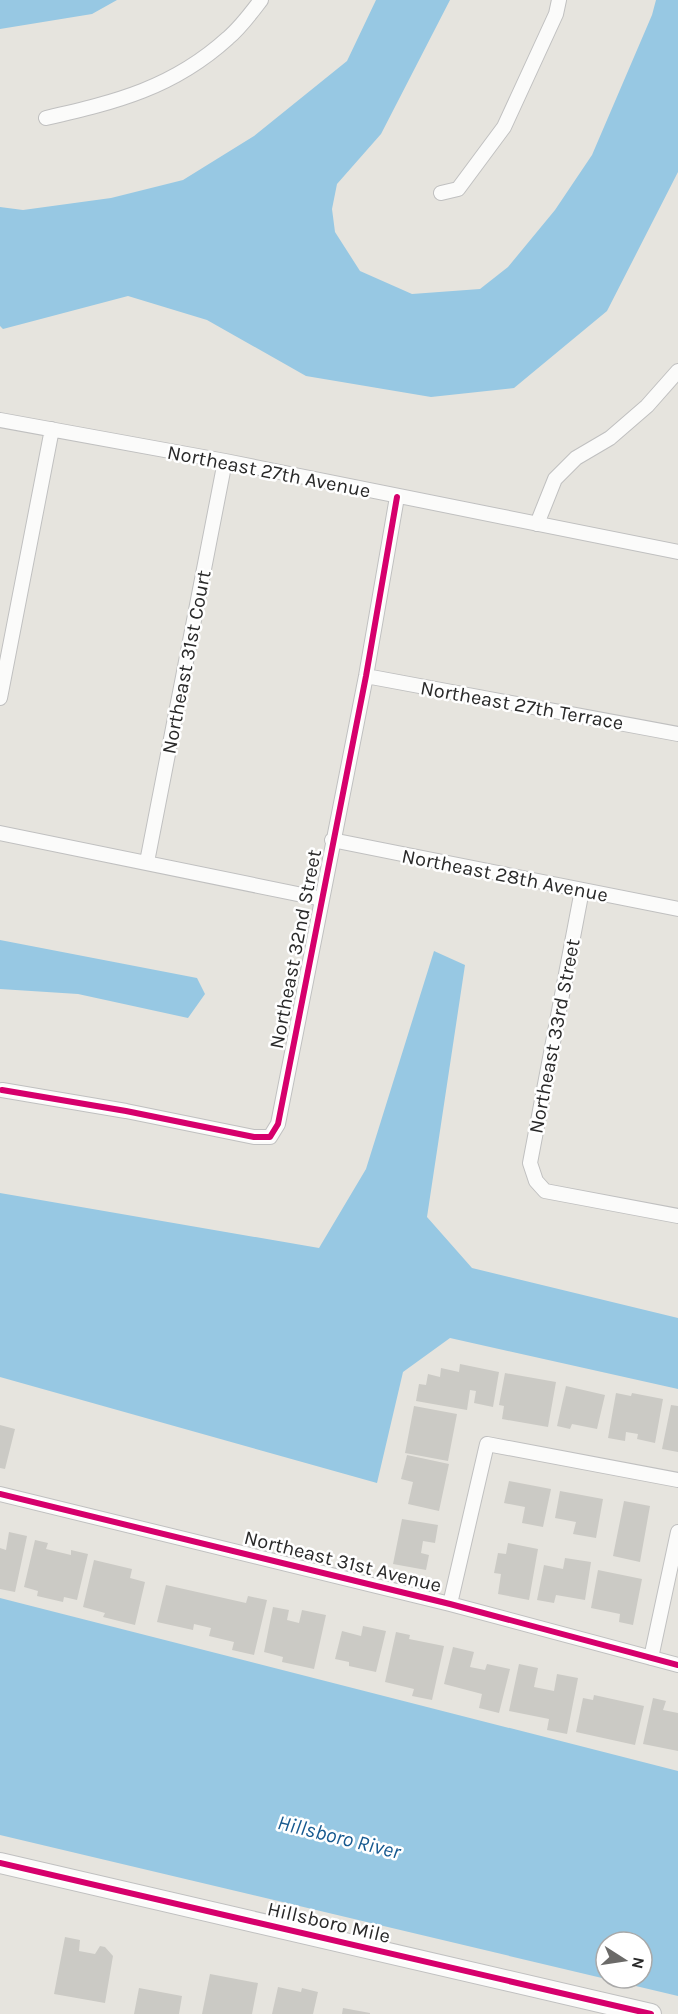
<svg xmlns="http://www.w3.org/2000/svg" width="678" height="2014" font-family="Karla,sans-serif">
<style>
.water{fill:#97c8e3;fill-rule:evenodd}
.building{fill:#cbcac5}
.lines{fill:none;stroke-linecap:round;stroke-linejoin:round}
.street-casing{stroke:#c0c0c0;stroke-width:16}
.secondary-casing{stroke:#c0c0c0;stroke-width:22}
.street{stroke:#fbfbfa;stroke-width:14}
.secondary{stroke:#fbfbfa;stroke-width:20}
.cycleway-casing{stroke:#fff;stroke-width:10}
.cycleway{stroke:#d6006c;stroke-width:6}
.labels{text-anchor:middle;stroke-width:5;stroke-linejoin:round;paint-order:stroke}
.street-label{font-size:20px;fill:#292929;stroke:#fff}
.water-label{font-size:21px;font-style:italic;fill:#16598f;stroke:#fff}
</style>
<rect width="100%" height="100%" fill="#e6e4de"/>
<path class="water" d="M0,0H117L92,14L0,29Z
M376,0H450L381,134L337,184L332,209L335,232L360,271L412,294L480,289L508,267L555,210L592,155L652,15L656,0H678V172L607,311L514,388L431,397L306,376L207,320L128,296L3,329L0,326V207L23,210L111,198L183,180L254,136L347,61Z
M0,940L197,978L205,994L188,1018L78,994L0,989Z
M434,951L465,965L427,1217L472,1268L678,1318V1389L450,1338L403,1372L377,1483L0,1377V1193L319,1248L366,1169Z
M0,1598L678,1771V1996L0,1835ZM606,1942H642V1978H606Z"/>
<path class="building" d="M460,1364L499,1372L493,1407L474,1403L476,1391L470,1390L467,1410L416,1401L419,1384L426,1385L428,1374L440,1377L441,1368L459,1372Z
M505,1373L556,1382L548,1427L502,1419L504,1406L499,1405Z
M566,1386L605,1395L597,1429L572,1424L570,1429L557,1426Z
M616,1393L631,1396L632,1393L663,1399L655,1443L637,1439L638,1434L626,1432L625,1441L608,1438Z
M671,1405L678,1406V1452L662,1449Z
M414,1406L457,1414L448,1461L405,1453Z
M0,1425L15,1429L5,1469L0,1468Z
M407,1455L449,1464L439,1511L408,1504L413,1482L401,1479Z
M509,1481L551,1489L543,1527L522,1523L525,1507L504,1503Z
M560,1491L603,1499L596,1538L573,1534L576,1522L555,1518Z
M624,1501L650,1506L640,1562L613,1556Z
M402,1519L438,1525L435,1543L423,1541L421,1553L429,1555L426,1570L393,1564Z
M9,1532L27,1536L15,1592L0,1589V1548L6,1550Z
M35,1540L48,1543L46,1549L71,1555V1550L88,1554L77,1600L64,1597L63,1602L37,1596L38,1591L24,1587Z
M508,1543L538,1549L529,1600L498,1594L501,1574L494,1573L498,1553L506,1554Z
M565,1558L591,1562L585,1600L556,1595L554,1603L537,1600L544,1565L563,1569Z
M94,1560L132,1569L130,1578L145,1582L135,1625L103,1617L105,1613L83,1607Z
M598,1570L642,1579L633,1625L619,1622L620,1614L591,1608Z
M166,1585L246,1603L248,1596L267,1600L254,1655L232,1650L234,1642L209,1636L211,1628L194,1624L193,1630L157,1622Z
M273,1607L289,1610L287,1620L299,1623L302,1610L326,1615L314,1669L282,1662L283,1657L264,1652Z
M363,1626L386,1631L376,1672L349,1666V1662L335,1659L342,1631L361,1636Z
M396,1632L410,1635L409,1639L444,1646L432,1700L412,1696L414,1689L385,1682Z
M453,1647L474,1652L470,1667L485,1670L487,1664L510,1669L499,1713L479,1708L482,1694L444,1684Z
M519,1664L538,1668L534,1687L554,1691L557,1674L578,1678L567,1734L547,1730L549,1719L509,1711Z
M594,1695L644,1706L635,1745L576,1732L583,1698L593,1700Z
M653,1698L666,1701L663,1710L678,1713V1751L643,1744Z
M65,1937L80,1940L79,1951L95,1954L100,1946L105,1947L113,1956L105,2003L54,1994Z
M210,1974L258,1983L252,2014H202Z
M278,1987L301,1992L302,1988L318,1992L313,2014H272Z
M139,1988L182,1996L179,2014H134Z
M343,2008L370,2013V2014H342Z"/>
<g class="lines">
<defs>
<path id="street" d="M46,118C116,102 173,88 228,38C241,27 251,13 261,0
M441,193L458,189L504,127L556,14L559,0
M0,420L225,461L678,552
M537,524L555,479L576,458L610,438L647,406L678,371
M366,676L678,734
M0,698L52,429
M0,833L322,899
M332,840L678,909
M147,862L225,461
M582,890L530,1163L536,1181L545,1191L678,1216
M2,1090L126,1111L254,1137H270L278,1124L366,676L397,497
M0,1494L450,1604L678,1665
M450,1604L487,1444L678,1480
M651,1658L678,1532"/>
<path id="secondary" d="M0,1863L651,2014"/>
</defs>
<use href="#street" class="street-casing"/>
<use href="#secondary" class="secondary-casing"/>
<use href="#street" class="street"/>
<use href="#secondary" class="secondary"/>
<defs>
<path id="cycleway" d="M2,1090L126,1111L254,1137H270L278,1124L366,676L397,497
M0,1494L450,1604L678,1665
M0,1863L651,2014"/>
</defs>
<use href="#cycleway" class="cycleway-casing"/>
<use href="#cycleway" class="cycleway"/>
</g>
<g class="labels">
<g class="street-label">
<text transform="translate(269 471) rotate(11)" y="7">Northeast 27th Avenue</text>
<text transform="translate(186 662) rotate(-79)" y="7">Northeast 31st Court</text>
<text transform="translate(522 705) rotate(10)" y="7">Northeast 27th Terrace</text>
<text transform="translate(505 875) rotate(11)" y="7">Northeast 28th Avenue</text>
<text transform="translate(295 949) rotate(-79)" y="7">Northeast 32nd Street</text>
<text transform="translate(554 1036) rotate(-79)" y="7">Northeast 33rd Street</text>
<text transform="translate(343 1561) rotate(14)" y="7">Northeast 31st Avenue</text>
<text transform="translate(329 1922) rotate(13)" y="7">Hillsboro Mile</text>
</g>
<g class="water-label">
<text transform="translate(339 1837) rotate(14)" y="7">Hillsboro River</text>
</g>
</g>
<g transform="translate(624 1960) rotate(102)"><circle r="28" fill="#ffffff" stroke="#a9a9a9" stroke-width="1.5"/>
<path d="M0-4.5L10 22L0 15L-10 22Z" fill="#6b6a68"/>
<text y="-9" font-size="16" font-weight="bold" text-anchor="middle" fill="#292929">N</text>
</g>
</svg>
